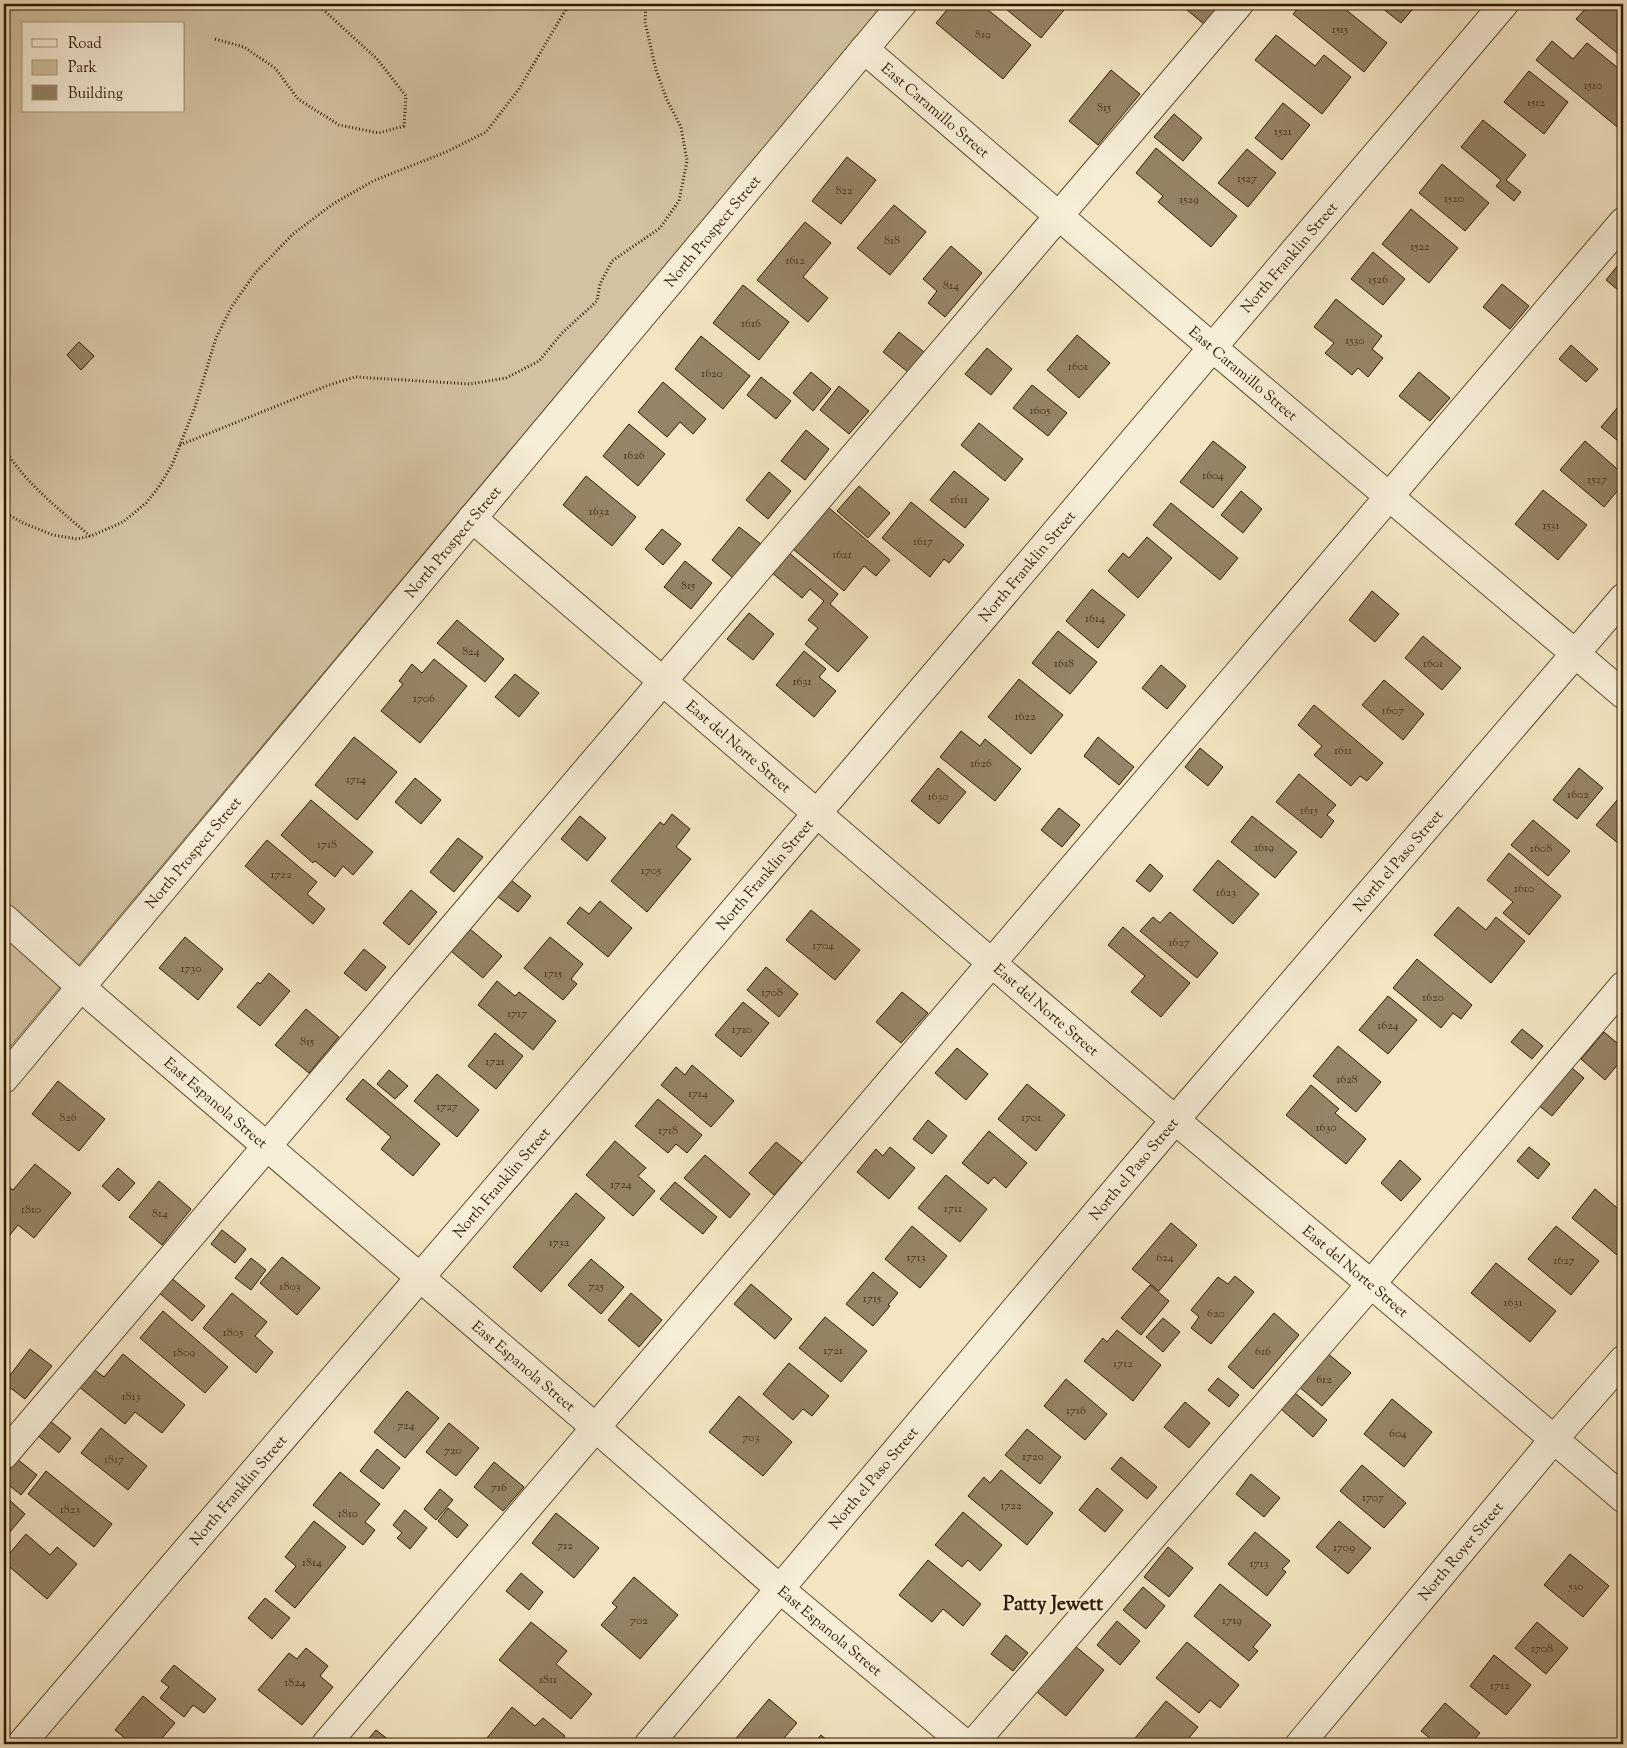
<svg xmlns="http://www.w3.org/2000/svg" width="1627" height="1748" font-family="'Sorts Mill Goudy',serif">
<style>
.green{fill:#d2c2a1;stroke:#806e50;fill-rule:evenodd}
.building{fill:#958465;stroke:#2f1a00}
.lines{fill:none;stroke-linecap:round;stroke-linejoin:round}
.minor-casing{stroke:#604d30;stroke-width:30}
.path{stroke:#2f1a00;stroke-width:3;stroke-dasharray:1 2.5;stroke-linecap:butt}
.minor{stroke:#f7eed7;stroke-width:28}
.labels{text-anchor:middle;stroke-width:4;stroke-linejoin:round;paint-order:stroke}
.number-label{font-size:12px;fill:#483419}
.street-label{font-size:15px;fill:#2f1a00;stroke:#f7eed7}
.district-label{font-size:20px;font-weight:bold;fill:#2f1a00;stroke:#f7eed7}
</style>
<rect width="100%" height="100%" fill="#f3e5c2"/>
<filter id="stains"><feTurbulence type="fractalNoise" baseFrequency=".004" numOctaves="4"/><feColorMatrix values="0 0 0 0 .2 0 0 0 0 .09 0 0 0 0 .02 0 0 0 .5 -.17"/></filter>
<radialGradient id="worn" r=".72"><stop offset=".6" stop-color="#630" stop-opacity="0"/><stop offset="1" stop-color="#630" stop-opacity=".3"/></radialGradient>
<path class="green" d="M4,4H884L4,1054ZM24,24H184V111H24Z"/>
<path class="building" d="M952,4H981L1031,45L1003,79L936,23Z
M1000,4H1057L1064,10L1041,38Z
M1180,4H1223L1205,25Z
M1302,4H1339L1387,43L1364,72L1293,14Z
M1377,4H1417L1401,23Z
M1590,4H1610L1623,15V58L1576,19Z
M1276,35L1315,66L1324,55L1351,77L1322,114L1255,60Z
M1552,41L1573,59L1587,43L1623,72L1617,82L1623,87L1622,131L1536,60Z
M1111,70L1140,94L1098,145L1069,121Z
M1529,71L1568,102L1544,134L1504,102Z
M1283,103L1310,125L1282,160L1255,138Z
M1174,114L1202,138L1183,161L1154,137Z
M1483,120L1526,155L1506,180L1521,192L1514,201L1496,186L1501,180L1461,147Z
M1156,148L1237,216L1211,247L1158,202L1163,196L1136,173Z
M1247,149L1276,173L1248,207L1218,183Z
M847,157L876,180L841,224L812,201Z
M1442,164L1489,203L1465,231L1419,193Z
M894,205L926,232L890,275L857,248Z
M1411,209L1458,248L1429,283L1382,244Z
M805,222L831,243L803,277L828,298L808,322L757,280Z
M951,246L982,273L945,317L928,303L937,291L923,279Z
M1373,252L1405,279L1383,305L1351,279Z
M1623,259V294L1606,280Z
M1502,284L1529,306L1510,329L1483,307Z
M743,285L789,322L759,360L713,323Z
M1336,299L1382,336L1372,349L1383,358L1368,377L1358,368L1352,375L1325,353L1334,343L1314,327Z
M899,332L924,352L908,372L883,352Z
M1077,335L1110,363L1079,398L1047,370Z
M701,336L750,376L723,409L675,369Z
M79,342L94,356L81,370L67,355Z
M1571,345L1598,369L1586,382L1559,359Z
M987,348L1012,369L991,395L965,374Z
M811,372L831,389L813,411L793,393Z
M1419,372L1450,398L1430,421L1399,396Z
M761,377L791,401L776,419L747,395Z
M663,382L706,419L693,434L680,422L667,437L638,412Z
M1032,385L1067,413L1048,436L1013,408Z
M839,386L869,411L849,434L820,410Z
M1623,401V445L1601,427Z
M979,423L1023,459L1005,481L961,445Z
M629,424L665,454L638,486L603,456Z
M806,430L829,449L805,480L781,461Z
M1213,441L1246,467L1213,508L1180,482Z
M1585,441L1623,474V484L1604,507L1560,470Z
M954,471L989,499L965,528L930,500Z
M769,472L791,491L768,519L746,500Z
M586,476L636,517L612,546L563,505Z
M859,486L890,513L868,538L837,511Z
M1543,490L1587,525L1558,560L1515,524Z
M1241,491L1262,509L1243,533L1221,515Z
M911,502L964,545L949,563L944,559L930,577L882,538Z
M1171,503L1238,558L1220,580L1153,525Z
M828,507L890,560L876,576L864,566L844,591L793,549Z
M739,527L761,544L733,578L712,560Z
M662,529L681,544L663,565L645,549Z
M1147,537L1172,558L1138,598L1108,571L1123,553L1129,558Z
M788,552L838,594L830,604L868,637L838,672L805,644L818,628L808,620L824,601L810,589L802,598L771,572Z
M685,561L712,583L691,609L664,587Z
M1092,589L1125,615L1098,648L1066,621Z
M1372,591L1399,614L1375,642L1349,620Z
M749,613L774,634L753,660L727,639Z
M457,620L504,659L485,682L437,643Z
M1058,631L1097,662L1070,694L1032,663Z
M1423,636L1461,668L1442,690L1405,658Z
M804,651L826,669L819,677L836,691L814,717L776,685Z
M434,659L467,686L420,743L381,711L403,684L399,681L412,664L422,673Z
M1161,665L1186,686L1167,709L1142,688Z
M515,674L539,693L519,717L495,697Z
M1019,679L1063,715L1031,754L988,717Z
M1384,680L1424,714L1403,740L1362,705Z
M1314,705L1383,763L1367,781L1360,776L1351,786L1314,755L1322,746L1298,725Z
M961,731L980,746L985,739L1021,769L995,801L940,757Z
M354,737L397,772L357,820L315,785Z
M1098,737L1134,767L1119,785L1084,756Z
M1200,748L1223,767L1208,786L1185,767Z
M938,768L966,792L939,824L911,801Z
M1579,768L1603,788L1577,819L1553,800Z
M1299,774L1336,805L1327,815L1334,821L1321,838L1276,802Z
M415,778L441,800L421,824L395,802Z
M1618,799L1623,803V839L1619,844L1596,825Z
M311,800L373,852L353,875L343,866L335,877L315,861L313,863L281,835Z
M1059,808L1080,825L1062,847L1041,830Z
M672,814L690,829L676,847L691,859L647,912L611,881L660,822L664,825Z
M580,816L606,838L587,861L561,839Z
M1252,816L1297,852L1275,878L1231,842Z
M1533,820L1570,851L1548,876L1511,845Z
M458,838L483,857L454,892L430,872Z
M267,840L317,882L307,894L325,909L313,924L245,866Z
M1509,853L1561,896L1529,935L1503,913L1513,902L1487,880Z
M1218,860L1259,894L1233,924L1193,890Z
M1150,864L1163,876L1150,892L1136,881Z
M511,880L531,896L518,912L498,897Z
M411,890L437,912L409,945L383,923Z
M600,901L632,928L608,957L567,923L580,907L589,914Z
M1458,907L1486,930L1496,917L1525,941L1491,983L1434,935Z
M811,910L860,950L835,980L786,940Z
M1170,912L1218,953L1197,978L1140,931L1153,917L1160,923Z
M1123,927L1190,983L1161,1017L1131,992L1145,976L1108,945Z
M470,929L502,956L483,978L451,951Z
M185,937L223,969L198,1000L159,968Z
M550,937L583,964L571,979L577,984L563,1000L524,968Z
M364,949L386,967L366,991L344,973Z
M1417,959L1472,1005L1461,1019L1453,1013L1441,1028L1393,988Z
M766,967L798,994L779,1017L747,990Z
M269,973L290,991L260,1026L237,1007L258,982L260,984Z
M497,981L515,996L519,992L556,1021L533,1050L478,1005Z
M902,992L928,1013L901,1043L876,1022Z
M1388,996L1417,1020L1388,1054L1359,1030Z
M743,1002L769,1023L741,1057L715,1035Z
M306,1009L339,1037L309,1073L275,1045Z
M1522,1029L1543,1046L1532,1059L1511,1042Z
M1604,1032L1623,1048V1058L1605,1080L1581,1059Z
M495,1033L523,1056L496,1089L468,1066Z
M1338,1046L1381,1082L1356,1112L1313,1076Z
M957,1048L988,1074L966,1100L935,1073Z
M1566,1063L1584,1078L1552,1116L1533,1101Z
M692,1065L734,1101L711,1127L661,1085L676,1067L685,1075Z
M389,1070L408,1086L395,1099L377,1084Z
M437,1074L479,1110L457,1137L414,1101Z
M363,1079L440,1144L413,1176L381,1149L391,1137L346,1099Z
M58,1081L105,1119L79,1151L32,1114Z
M1027,1084L1065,1115L1036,1151L998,1119Z
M1311,1085L1339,1109L1335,1113L1366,1139L1346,1164L1286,1115Z
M658,1099L702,1135L687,1153L676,1144L668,1153L635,1126Z
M928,1120L947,1136L932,1154L913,1139Z
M989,1131L1027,1163L1006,1188L994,1177L988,1184L962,1163Z
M615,1141L646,1168L638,1176L655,1191L633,1216L586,1175Z
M776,1142L802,1163L774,1195L749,1173Z
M890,1147L915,1168L889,1199L857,1172L876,1149L883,1156Z
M1529,1147L1550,1164L1538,1179L1517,1161Z
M705,1155L750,1194L730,1218L684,1178Z
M1400,1160L1421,1179L1401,1201L1381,1183Z
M35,1164L71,1193L34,1238L18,1225L5,1241L4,1240V1183L13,1190Z
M118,1168L135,1183L119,1201L102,1186Z
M946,1175L987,1209L960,1242L918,1208Z
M159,1181L191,1209L162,1245L129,1217Z
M675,1182L717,1217L703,1234L660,1199Z
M1595,1189L1623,1213V1248L1617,1255L1572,1218Z
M576,1193L605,1218L541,1292L513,1267Z
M1171,1223L1197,1245L1159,1291L1132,1269Z
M912,1226L947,1256L920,1288L885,1259Z
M1556,1226L1599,1261L1571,1295L1528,1259Z
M222,1230L246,1249L235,1263L211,1244Z
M282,1257L320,1288L297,1315L260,1283Z
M251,1258L266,1270L251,1290L235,1278Z
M591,1259L624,1287L601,1314L568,1285Z
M1496,1263L1556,1311L1530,1342L1471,1293Z
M873,1272L898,1293L888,1305L890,1306L873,1326L846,1304Z
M169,1276L205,1306L192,1321L157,1291Z
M1235,1276L1254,1292L1211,1344L1191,1328L1199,1317L1191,1310L1218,1277L1228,1284Z
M751,1284L792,1319L775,1339L734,1304Z
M1150,1285L1169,1301L1141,1335L1121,1318Z
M232,1293L267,1322L255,1336L273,1352L256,1373L203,1328Z
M631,1293L662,1320L639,1347L608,1320Z
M163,1311L228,1367L205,1393L140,1338Z
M1274,1313L1299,1335L1253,1389L1228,1367Z
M825,1317L867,1351L841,1382L799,1348Z
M1163,1318L1180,1332L1163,1352L1146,1337Z
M1117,1330L1161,1365L1133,1401L1084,1361L1103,1338L1107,1342Z
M30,1349L52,1366L25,1399L4,1383Z
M1326,1352L1351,1373L1322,1406L1298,1386Z
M123,1354L185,1405L162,1433L135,1412L125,1424L78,1386L92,1368L104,1377Z
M789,1363L829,1396L812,1416L803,1409L793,1420L763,1394Z
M1218,1378L1239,1395L1229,1407L1208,1390Z
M1066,1379L1107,1414L1085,1440L1044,1406Z
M407,1391L439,1418L405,1458L374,1432Z
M1295,1393L1327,1420L1313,1437L1281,1409Z
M739,1396L792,1442L763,1476L709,1432Z
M1392,1399L1432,1432L1404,1467L1364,1434Z
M1185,1402L1210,1423L1189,1448L1164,1427Z
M49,1420L71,1438L59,1453L37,1435Z
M449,1423L479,1448L456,1476L426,1452Z
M101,1428L147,1466L128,1490L81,1453Z
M1027,1429L1061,1457L1040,1484L1005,1455Z
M377,1449L400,1468L383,1489L360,1471Z
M1121,1457L1157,1487L1147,1499L1111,1469Z
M17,1459L37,1475L21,1495L4,1481V1475Z
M494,1462L524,1487L503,1511L474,1487Z
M1362,1465L1406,1503L1384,1528L1340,1491Z
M1001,1470L1053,1513L1027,1545L968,1496L984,1477L990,1483Z
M46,1471L112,1524L94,1547L28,1494Z
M340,1472L380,1504L365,1522L375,1530L363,1545L313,1505Z
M1251,1474L1280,1498L1264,1517L1236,1494Z
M1097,1488L1123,1510L1105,1532L1079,1510Z
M440,1489L453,1500L436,1520L424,1509Z
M6,1497L25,1514L9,1533L4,1529V1499Z
M448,1508L468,1525L457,1538L438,1521Z
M405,1510L427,1528L410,1549L397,1538L402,1533L393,1525Z
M963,1512L1002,1545L980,1571L968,1560L962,1567L935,1545Z
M556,1513L599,1548L574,1578L532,1543Z
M314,1521L346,1547L295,1608L275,1591L296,1566L285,1557Z
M1339,1521L1371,1548L1348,1574L1316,1547Z
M1255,1532L1290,1561L1282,1569L1286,1572L1267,1596L1228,1564Z
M26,1534L50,1555L57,1547L77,1564L47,1599L4,1562V1560Z
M1168,1547L1193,1568L1169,1597L1144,1577Z
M1570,1554L1609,1586L1583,1617L1544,1585Z
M928,1560L981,1604L963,1626L943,1609L932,1622L899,1595Z
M521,1573L543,1592L529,1610L506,1591Z
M634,1577L678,1615L640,1659L601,1625L617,1607L612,1603Z
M1220,1584L1271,1625L1253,1647L1258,1651L1249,1661L1194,1616Z
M1143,1587L1165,1606L1146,1629L1123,1610Z
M265,1598L290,1618L272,1639L248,1618Z
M1117,1621L1140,1641L1120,1665L1097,1645Z
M531,1622L567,1651L556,1664L592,1694L571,1719L499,1660Z
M1537,1622L1568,1648L1546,1674L1515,1648Z
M1006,1635L1028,1653L1013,1671L991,1654Z
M1187,1642L1239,1685L1220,1708L1210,1700L1199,1713L1156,1678Z
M1075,1646L1104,1670L1066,1716L1037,1692Z
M306,1648L328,1666L320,1676L333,1687L302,1725L258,1690L289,1653L297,1659Z
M1494,1655L1531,1685L1506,1715L1470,1686Z
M174,1665L216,1699L204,1713L193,1705L184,1717L160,1698L169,1687L161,1681Z
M143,1696L175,1723L157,1744H132L115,1730Z
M769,1699L797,1723L779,1744H733L732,1743Z
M1166,1701L1198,1727L1184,1744H1130Z
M1445,1703L1480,1733L1470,1744H1437L1421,1731Z
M512,1707L535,1726L543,1718L565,1736L559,1744H494L487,1738Z
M376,1730L394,1744H364Z
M821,1735L831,1744H813Z"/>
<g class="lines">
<defs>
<g id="minor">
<path id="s1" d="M864,49L1213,348L1623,694"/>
<path id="s2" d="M472,518L1175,1120L1371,1284L1623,1498"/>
<path id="s3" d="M4,918L98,1002L596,1428L780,1589L965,1744"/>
<path id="s4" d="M4,1079L902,4"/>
<path d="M4,1455C417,973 826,487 1239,4"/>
<path id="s5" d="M21,1744L854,770L1504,4"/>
<path d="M326,1744L1623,222"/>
<path id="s6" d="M649,1744L1175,1120L1623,598"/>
<path d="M973,1744L1371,1284L1623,986"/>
<path id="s7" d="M1300,1744L1554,1439L1623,1360"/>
</g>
</defs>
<use href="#minor" class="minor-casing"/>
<path class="path" d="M215,39L244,47L275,68L298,99L339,125L379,133L404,126L406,96L377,59L317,4
M180,445L329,385L355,377L470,384L506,378L539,361L562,333L597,301L600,284L612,261L660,228L679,201L687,161L681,127L667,100L656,70L645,22L646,4
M4,448C25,483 59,509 90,536
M4,512L23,523L53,535L77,539L91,536L123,522L146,503L158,488L172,465L195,407L216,338L232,306L256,272L293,234L333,204L373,181L446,152L486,132L519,89L569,4"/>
<use href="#minor" class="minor"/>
</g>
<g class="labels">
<g class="number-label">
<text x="1340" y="33">1515</text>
<text x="983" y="38">819</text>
<text x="1593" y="89">1510</text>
<text x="1536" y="106">1512</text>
<text x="1104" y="111">815</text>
<text x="1283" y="135">1521</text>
<text x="1247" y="182">1527</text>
<text x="844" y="194">822</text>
<text x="1454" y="202">1520</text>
<text x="1189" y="203">1529</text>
<text x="892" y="244">818</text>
<text x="1420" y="250">1522</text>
<text x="795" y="264">1612</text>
<text x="1378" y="283">1526</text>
<text x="951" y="289">814</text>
<text x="751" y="327">1616</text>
<text x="1355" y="344">1530</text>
<text x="1078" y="370">1601</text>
<text x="712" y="377">1620</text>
<text x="1040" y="414">1605</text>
<text x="634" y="459">1626</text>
<text x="1213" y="479">1604</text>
<text x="1597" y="483">1527</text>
<text x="959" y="503">1611</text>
<text x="599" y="515">1632</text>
<text x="1551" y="529">1531</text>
<text x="923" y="545">1617</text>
<text x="842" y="558">1621</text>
<text x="688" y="589">815</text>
<text x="1095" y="622">1614</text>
<text x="471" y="655">824</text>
<text x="1064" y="667">1618</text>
<text x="1433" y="667">1601</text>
<text x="802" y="685">1631</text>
<text x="424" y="702">1706</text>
<text x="1393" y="714">1607</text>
<text x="1025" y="720">1622</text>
<text x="1343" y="754">1611</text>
<text x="981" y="767">1626</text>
<text x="356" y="783">1714</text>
<text x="1578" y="798">1602</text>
<text x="938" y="800">1630</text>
<text x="1309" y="814">1615</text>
<text x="327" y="848">1718</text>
<text x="1264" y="851">1619</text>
<text x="1541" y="852">1608</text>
<text x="651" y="874">1705</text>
<text x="281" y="878">1722</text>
<text x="1524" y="892">1610</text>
<text x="1226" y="896">1623</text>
<text x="1179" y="946">1627</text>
<text x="823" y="949">1704</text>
<text x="191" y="972">1730</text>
<text x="553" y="977">1715</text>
<text x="772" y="996">1708</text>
<text x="1433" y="1001">1620</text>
<text x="517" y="1017">1717</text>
<text x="1388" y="1029">1624</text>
<text x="742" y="1033">1710</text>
<text x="307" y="1045">815</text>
<text x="495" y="1065">1721</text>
<text x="1347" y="1083">1628</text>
<text x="698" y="1097">1714</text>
<text x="447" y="1110">1727</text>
<text x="68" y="1121">826</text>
<text x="1031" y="1121">1701</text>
<text x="1326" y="1131">1630</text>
<text x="668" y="1134">1718</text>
<text x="621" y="1188">1724</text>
<text x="953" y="1212">1711</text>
<text x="31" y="1213">1810</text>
<text x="160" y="1217">814</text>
<text x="559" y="1246">1732</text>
<text x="916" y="1261">1713</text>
<text x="1165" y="1261">624</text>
<text x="1564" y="1264">1627</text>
<text x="290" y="1290">1803</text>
<text x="596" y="1290">725</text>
<text x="872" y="1302">1715</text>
<text x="1513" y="1306">1631</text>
<text x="1216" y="1317">620</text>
<text x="233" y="1336">1805</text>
<text x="833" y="1354">1721</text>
<text x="1263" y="1355">616</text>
<text x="184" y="1356">1809</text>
<text x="1123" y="1367">1712</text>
<text x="1324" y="1383">612</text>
<text x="131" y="1400">1813</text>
<text x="1076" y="1414">1716</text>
<text x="406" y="1429">724</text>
<text x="1398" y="1437">604</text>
<text x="751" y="1441">703</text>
<text x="453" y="1454">720</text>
<text x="1033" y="1460">1720</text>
<text x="114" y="1463">1817</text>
<text x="499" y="1491">716</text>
<text x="1373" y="1501">1707</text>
<text x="1011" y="1509">1722</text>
<text x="70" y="1513">1823</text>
<text x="348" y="1517">1810</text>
<text x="565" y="1549">712</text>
<text x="1344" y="1551">1709</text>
<text x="312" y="1566">1814</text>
<text x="1259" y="1567">1713</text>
<text x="1576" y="1590">530</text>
<text x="639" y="1624">702</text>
<text x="1232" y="1624">1719</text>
<text x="1542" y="1652">1708</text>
<text x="548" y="1683">1811</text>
<text x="295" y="1686">1824</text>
<text x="1500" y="1689">1712</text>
</g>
<g class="street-label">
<text dy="5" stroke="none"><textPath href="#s1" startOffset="94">East Caramillo Street</textPath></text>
<text dy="5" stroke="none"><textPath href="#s4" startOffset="1105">North Prospect Street</textPath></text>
<text dy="5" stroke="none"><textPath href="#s5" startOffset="1954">North Franklin Street</textPath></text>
<text dy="5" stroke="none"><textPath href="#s1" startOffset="499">East Caramillo Street</textPath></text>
<text dy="5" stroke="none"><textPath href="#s4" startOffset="700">North Prospect Street</textPath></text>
<text dy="5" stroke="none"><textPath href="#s5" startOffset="1549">North Franklin Street</textPath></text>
<text dy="5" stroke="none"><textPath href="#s2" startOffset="351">East del Norte Street</textPath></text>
<text dy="5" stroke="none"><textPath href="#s4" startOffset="295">North Prospect Street</textPath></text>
<text dy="5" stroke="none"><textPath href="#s6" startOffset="1158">North el Paso Street</textPath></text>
<text dy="5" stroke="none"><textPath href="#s5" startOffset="1144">North Franklin Street</textPath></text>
<text dy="5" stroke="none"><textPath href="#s2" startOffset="756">East del Norte Street</textPath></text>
<text dy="5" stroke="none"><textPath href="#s3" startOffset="281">East Espanola Street</textPath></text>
<text dy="5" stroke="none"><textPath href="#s6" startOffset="752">North el Paso Street</textPath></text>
<text dy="5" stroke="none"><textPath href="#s5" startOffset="739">North Franklin Street</textPath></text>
<text dy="5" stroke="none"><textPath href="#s2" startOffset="1161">East del Norte Street</textPath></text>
<text dy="5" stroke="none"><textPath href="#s3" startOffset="686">East Espanola Street</textPath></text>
<text dy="5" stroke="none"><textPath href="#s6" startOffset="348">North el Paso Street</textPath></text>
<text dy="5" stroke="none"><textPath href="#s5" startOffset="334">North Franklin Street</textPath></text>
<text dy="5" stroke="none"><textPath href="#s7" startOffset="251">North Royer Street</textPath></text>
<text dy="5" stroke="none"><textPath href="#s3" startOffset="1091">East Espanola Street</textPath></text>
</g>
<g class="district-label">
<text x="1053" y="1610">Patty Jewett</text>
</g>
</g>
<rect width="1627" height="1748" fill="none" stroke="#f3e5c2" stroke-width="20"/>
<rect x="5" y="5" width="1617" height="1738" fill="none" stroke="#2f1a00" stroke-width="2.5"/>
<rect x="10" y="10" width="1607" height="1728" fill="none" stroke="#2f1a00"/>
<rect x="22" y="22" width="162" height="90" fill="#f7eed7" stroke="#a79981"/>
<rect x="32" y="39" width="25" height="8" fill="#f7eed7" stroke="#a79981"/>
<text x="68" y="48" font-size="15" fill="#2f1a00">Road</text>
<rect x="32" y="60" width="25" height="15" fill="#d2c2a1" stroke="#a79981"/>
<text x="68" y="72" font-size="15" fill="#2f1a00">Park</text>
<rect x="32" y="85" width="25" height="15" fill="#958465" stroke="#a79981"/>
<text x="68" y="98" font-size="15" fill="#2f1a00">Building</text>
<rect width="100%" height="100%" filter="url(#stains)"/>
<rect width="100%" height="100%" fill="url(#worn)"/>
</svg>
